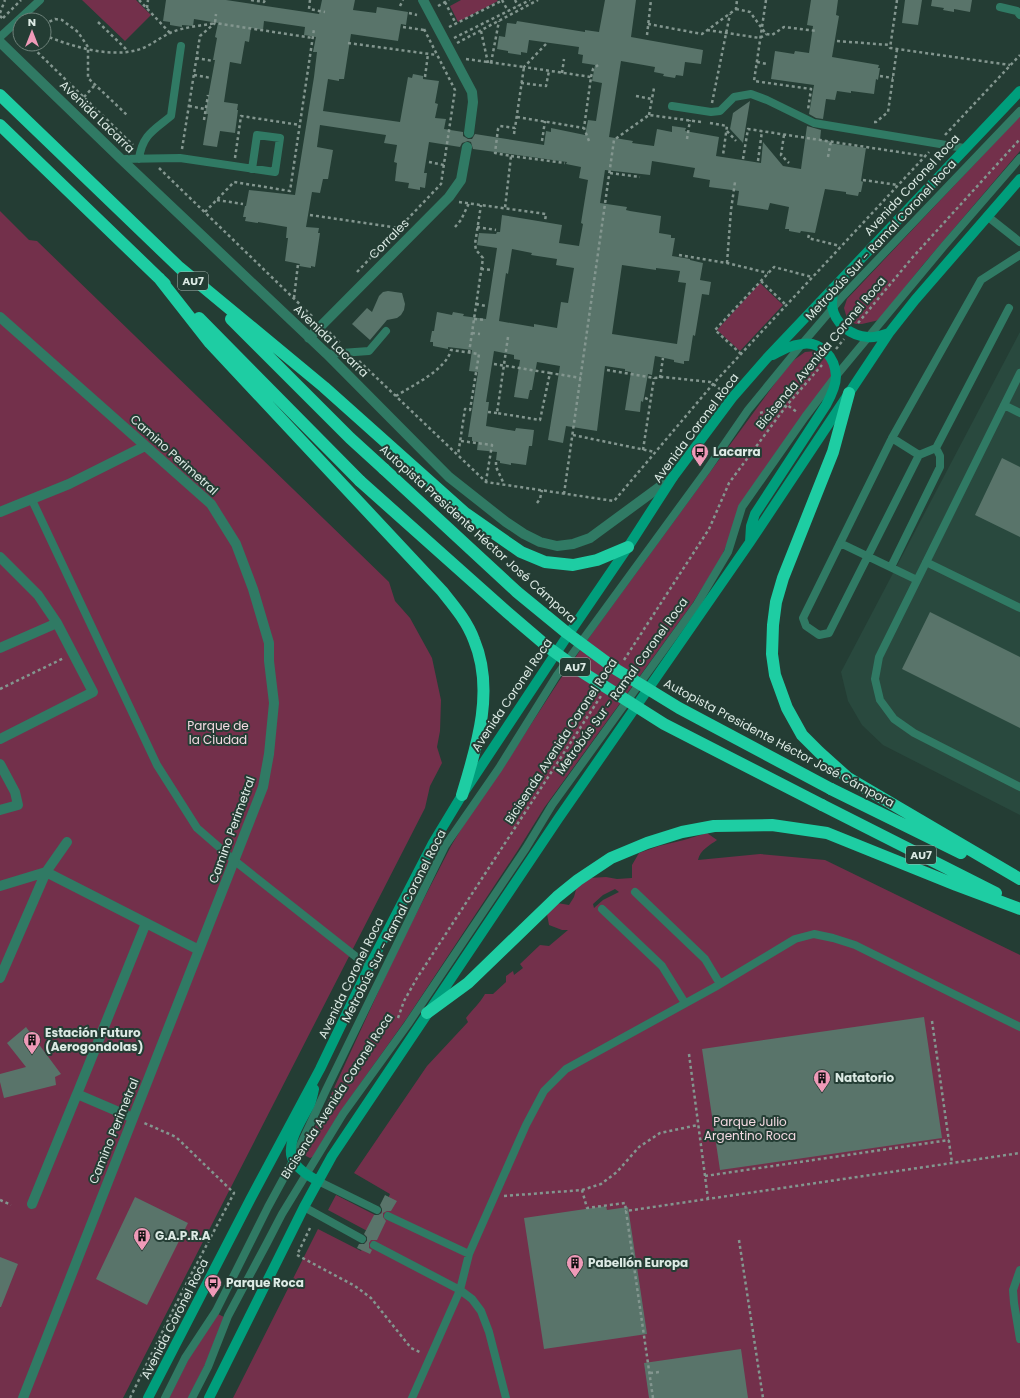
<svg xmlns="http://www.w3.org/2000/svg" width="1020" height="1398" font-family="Poppins,sans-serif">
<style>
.built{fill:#29493e}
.green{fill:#73304b;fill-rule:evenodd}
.building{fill:#59746a;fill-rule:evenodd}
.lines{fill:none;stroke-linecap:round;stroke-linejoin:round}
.path{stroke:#83968f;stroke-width:2.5;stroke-dasharray:3 3;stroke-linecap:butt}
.service{stroke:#307a64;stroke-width:8}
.pedestrian{stroke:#307a64;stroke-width:10}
.minor{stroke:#307a64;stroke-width:10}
.secondary{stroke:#009e7c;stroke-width:10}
.motorway{stroke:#1ecda3;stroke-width:12}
.motorway-bridge{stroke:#1ecda3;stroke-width:12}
.labels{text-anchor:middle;stroke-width:4;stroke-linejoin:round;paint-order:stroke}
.shield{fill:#243d34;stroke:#a5b6af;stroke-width:1}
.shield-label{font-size:11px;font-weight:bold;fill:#dceae4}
.street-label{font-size:12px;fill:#dceae4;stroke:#243d34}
.poi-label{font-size:12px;font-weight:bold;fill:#dceae4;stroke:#243d34;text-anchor:start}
.park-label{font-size:12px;fill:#f4dae2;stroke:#243d34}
</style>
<rect width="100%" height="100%" fill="#243d34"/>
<path class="built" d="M1020,332V815L883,745L862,725L848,701L841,672Z"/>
<path class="green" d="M82,0H136L151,15L125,41Z
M461,0H497L498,1L458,22L450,6Z
M1020,116V151L922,266L879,320L862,324H856L849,321L846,315L844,308L847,299Z
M0,211L29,240L37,241L389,582L395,601L410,618L432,658L441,700L440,731L437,747L442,763L430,786L425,808L123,1398H0Z
M760,283L783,305L740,351L717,330Z
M816,351L826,355L835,373L738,518L720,560L692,604L544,808L518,850L407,1018L338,1115L315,1156L310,1158L304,1155L303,1151L329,1099L397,951L451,846L466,821L500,772L559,681L593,632L781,375L794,360L805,352Z
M707,833L717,840C710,845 700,850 698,860L760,854L825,860L1020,955V1398H233L318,1229L361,1251L371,1233L328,1210L336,1195L379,1217L390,1194L354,1173L427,1066L468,1022L466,1018C472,1010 480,1003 485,994H493L506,982V976L513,971L514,975L523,968L520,964L540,945L549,946L568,930H562L549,925L547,914L557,903L569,905L574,897L577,886L589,878L606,877L617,879L632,878V865L639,853L659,846L684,840ZM615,889L619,892L603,900L594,908L593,904L603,895Z
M218,1314L224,1317L205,1365L188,1398H169L189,1358Z"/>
<path class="building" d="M166,0H226L319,14L322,0H355L353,10L376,13L377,7L408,12L406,25L401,24L398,41L351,34L344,79H339V81L328,79L323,111L400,122L408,77L412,78L413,74L423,76V79L439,81L435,103L438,104L435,118L446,119L444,129L463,132V136L468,139H472L475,134L544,145L546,131L551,132V128L585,135L588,120L596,121L602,83L592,81L595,65L582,63L583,55L578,54L579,47L529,40L527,53L521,52V55L508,53V51L497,49L499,36L505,37L507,23L516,24L517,21L585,32V30L599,32L605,0H636L631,37L703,50L701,64L685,62L683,76L676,75L675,78L663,76L664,74L654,72L655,67L621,61L609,137L633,141L632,143L654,146L657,129L672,132V126L686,128L685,131L719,137L716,156L761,163L763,142L783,166L801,169L807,126L821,130L820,140L830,141L829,143L866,148L861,181L863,182L861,192H859L858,196L846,194V192L825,189L815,233L801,231L800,233L789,231V229H785L789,207L770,203L768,210L737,205L739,191L709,187L710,180L693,177L695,168L652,161L650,175L605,170L600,203L627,207L626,210L630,211L661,216L659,233L671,235V238H675L672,256L690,259V260L703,263L700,280L711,282L709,295L702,294L695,336L693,335L689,361H684V364L674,362V360L655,356L652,375L648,374L643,402L641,401L640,412L625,410L631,372L625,371V369L605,366L597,431L566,426L563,443L548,440L560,366L537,362L532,390H530L528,399L514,397L520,360L514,359V355L494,351L486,402H489L486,426L515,431L516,428L534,430L532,446H529L526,465L511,463V465L500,463V461L496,460L497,452L477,450L478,442L472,441V437H468L478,372L469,371L472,350L448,347V349L433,346V342H430L432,331H434L437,312L452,315L453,312L464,314L463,316L486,319L497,248L477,245L479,233L496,234L497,232H500L502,215L562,225L559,243L579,246L583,224L581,223L588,180L579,178L581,167L566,164L567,162L473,149L471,142L468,141L462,143L460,147L429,142L424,173H427L425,188L420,187V190L408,188L409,183L395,181L397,163L394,162L397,145L384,143L386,135L320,125L317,147L333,150L328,179H323L320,193L312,192L306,227L319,228L318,233H320L315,267L311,266V268L299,266L300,264L285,261L288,238H286L287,227L258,222V223L245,221L246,217H243L245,206H246L249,190L295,195L314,77L317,52H313L316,37L304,35L305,27L264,21L263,30L251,28L249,42L245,41L241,64L230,62L224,102L238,104L237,110H238L235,133L220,131L217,147L203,145L208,114H205L215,60H213L217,38L215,37L218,23L194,19L193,26L182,25V27L170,25V22L163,21ZM512,249L532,253L531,255L557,259L556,265L574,268L568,303L561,302L557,328L534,324V327L499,321L506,273L508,274ZM622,265L656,270V268L680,271L678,282L686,283L677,344L612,334Z
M811,0H838L836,15L839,16L832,57L879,65L878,68H880L878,80L876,79L874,94L851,91V93L837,91L835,100L826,99L823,119L816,118L809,114L814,85L771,79L775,51L794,54L795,51L809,53L813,26L807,25Z
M905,0H922L918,25L902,23Z
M932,0H972L970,12L954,9V12L943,10L944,8L931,6Z
M750,101L743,143L730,129L733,113Z
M388,291L402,293L405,304L404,310L401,315L397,318L387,320L370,340L352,324L367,308L372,312L379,296L383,292Z
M1002,458L1020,467V537L975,515Z
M930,612L1020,657V728L902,669Z
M924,1017L942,1138L720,1170L702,1049Z
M26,1027L61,1074L55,1077L56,1085L4,1098L0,1082V1074L26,1067L7,1043Z
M385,1195L397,1201L391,1211H387L383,1213V1217L386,1221L377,1240H371L369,1243V1248L372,1250L370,1254L357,1248L359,1244H364L367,1241V1237L364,1234L374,1215H378L382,1213V1209L380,1205Z
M135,1197L188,1223L147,1305L96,1279Z
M606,1206L607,1210L628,1207L647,1334L544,1349L524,1218Z
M0,1257L18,1264L1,1307H0Z
M741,1349L748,1398H649L644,1363Z"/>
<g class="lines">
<path class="path" d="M139,0L170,33
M251,0L264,2L265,0
M310,0L309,9L325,12
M502,0L508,11
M515,0L518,6
M766,0L754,81L811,89L808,110
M897,0L890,48L1010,65
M445,2L456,24
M400,6L403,0
M438,6L449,0
M147,8L148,0
M736,9L750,12L766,34L772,35L784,27L817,31
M0,13L5,0
M409,13L417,15
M0,16L4,20
M3,18L21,0
M98,22L128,51
M44,24L55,19L62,20L78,32L88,47V78L127,115
M648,24L702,34L736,9L737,0
M403,27L424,30
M449,27L503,0
M707,30L760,38L766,34
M481,31L488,63
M44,35C70,46 109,58 137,50C149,47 159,38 170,33C183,27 200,26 215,23L216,14
M647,35L651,0
M454,38L530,0
M837,41L890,45
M348,43L437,55
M457,43L538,0
M29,44L133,145
M546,44L524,67L591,77L584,128L589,141
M196,58L213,61
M466,59L524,67L515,128L500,126L498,129L495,153L511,156L505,208
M757,62L767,64
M491,63L499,21
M562,73L564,59
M194,75L211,78
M880,76L893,78
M425,77L428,54
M591,77L593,69L598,65
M521,83L546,86L549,71
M636,96L652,99
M84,97L95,85
M712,103L730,14
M189,106L205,109
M649,115L654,88
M517,117L584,128
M204,120L208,95
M874,122H876L888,112L897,49
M710,123L727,126L723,155
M727,131L736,141
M514,134L515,128
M784,135L781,155L789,163
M945,135L1020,55
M687,139L690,120
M542,141L545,121
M182,149L200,36L215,23L313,38
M511,156L565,163
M828,157L831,141
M235,158L241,116L300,125
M743,159L748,129L925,156
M758,161L762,131
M429,162L444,165
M159,168L314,318
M610,173L640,177
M863,180L898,185
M217,200L243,204
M459,202L546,214L545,221
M205,212L234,182L290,191L314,29
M310,215L399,228
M455,227L461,220L469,203
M477,227L496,230
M809,235L808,238L840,246
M679,255L727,263L768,273
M727,263L731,210L735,182
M481,269L492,270
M357,272L441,184L455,90L424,29
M761,281L786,305
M294,298L298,264
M476,304L486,306
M474,319L485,320
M858,323L912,258L1020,139
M329,332L340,343
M472,333L480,334
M508,337L497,413L540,420L550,373L581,378
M836,349L844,339
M469,353L483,258L476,250L475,244L481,205
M741,354L715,330L774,267L812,277
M359,361L486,482L614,501L713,384L929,152
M494,364L550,373
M607,370L654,378L663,377L710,382L724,392
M660,378L663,358
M396,396C413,385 446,370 451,350L479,354L470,410L465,409L458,455
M645,398L650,400
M488,412L497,413
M760,413L787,405L797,412
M573,435L655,452
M461,441L492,445L486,481
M643,450L654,378
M496,462V467L504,484
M564,494L614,140L649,115L701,122
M537,503L540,499L542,490
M624,660L709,529L729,483L787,405L822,365
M0,689L64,658
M398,1018L404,1001L417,978L601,696
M932,1021L952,1163
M689,1054L708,1199
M705,1176L949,1140
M582,1190L601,1184L617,1172L639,1147L660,1133L698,1125
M504,1196L582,1190L587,1208L625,1203L626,1211
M0,1200L11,1205
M310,1228L297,1255L355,1286L371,1298L411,1348L422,1353
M739,1240L763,1398
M650,1373L660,1372
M130,1398L183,1290L234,1193L176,1137L142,1122
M653,1398L626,1211L1020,1153"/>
<path class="service" d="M1000,7L1017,11L1020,15
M0,37L40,0
M672,106L711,112L720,111L734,97L751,94L767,100L814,123L964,148
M121,159L180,158L275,172L280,138L257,135L252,169
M139,159C142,135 154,130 171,116L181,46
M987,216L1020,242
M1009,308L936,448L919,455L829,633L819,635L806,626L803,618L892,438L981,280L1020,255
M327,354L369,351L386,331
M1020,373L879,657L875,679L880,700L894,719L914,733L1020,787
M1004,405L1020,413
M892,438L919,455
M32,500L157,765L197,828L235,861L369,967
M840,543L917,580
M926,562L1020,608
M891,567L940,467V456L936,448
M635,892L705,959L720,984
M602,909L662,966L685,1003
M318,1181L377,1210
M304,1207L362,1239
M388,1216L469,1254
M374,1245L460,1290L472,1299L481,1311L489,1332L506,1398
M1020,1270L1013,1290L1014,1303L1020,1339
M165,1398L185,1358L216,1311L268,1207L293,1161L326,1090L445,846L499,768L557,675L706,471L748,410L802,344L843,296L1020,111
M192,1398L208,1367L228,1316L267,1243L282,1214L343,1114L408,1024L526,848L552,805L697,604L728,552L742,507L805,417L836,376L944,246L1020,158
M412,1398L460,1290L469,1254L526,1125L544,1091L566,1069L715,987L795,939L814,934L833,938L855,945L1020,1027"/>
<path class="pedestrian" d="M0,317L211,504L236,544L253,589L269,643V661L274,703L269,754L263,787L23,1398
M0,512L69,484L145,446
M0,557L38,595L57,623L93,692L0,739
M0,648L57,623
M0,764L15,792L18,805L0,810
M0,886L46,872L199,950
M0,978L46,872L67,842
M77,1094L146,923
M32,1204L77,1094L133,1118"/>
<path class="minor" d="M423,0L472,92L473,102L469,133
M0,42L121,159L327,354L449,477L506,522L524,534L540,542L557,546L573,544L590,538L673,477
M309,338L449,197L461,180L467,147"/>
<path class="secondary" d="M833,288C833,294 832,300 832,306C835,324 851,336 868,337C875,338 883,335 889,333
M750,542L751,526L755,514L826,405C831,396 836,386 836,376C835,357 821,341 802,344C791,345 782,350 773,355
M314,1089C313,1094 312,1099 310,1104C303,1119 283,1146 294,1162C300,1171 309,1176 318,1181
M148,1398L251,1198L320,1069L369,967L433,843L462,795L564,641L628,547L673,477L732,398L767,358L1020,91
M209,1398L304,1207L332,1156L558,819L750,542L889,333L915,300L1020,179"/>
<path class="motorway" d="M0,95L184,272
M0,125L165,284
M179,267L324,387L465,513L521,552L545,562L573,565L597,560L628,547
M159,278L210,343L442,591C454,606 467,621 474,640C495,690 477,746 462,795
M199,318L360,481
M231,319L350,438L384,469
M849,393L833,452L783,578L776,602L773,625L772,654L775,675L787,708L802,735L819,752L848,778L1020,879
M831,789L961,853
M822,805L996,893
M427,1013L468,983L557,897L578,880L611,858L647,843L682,832L714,826L772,825L827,833L956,885L1020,909"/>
<path class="motorway-bridge" d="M384,469L517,592L567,633L617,670L679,708L831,789
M360,481L508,613L549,648L582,672L664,724L822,805"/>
</g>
<defs>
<symbol id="bus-pin" viewBox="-11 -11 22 30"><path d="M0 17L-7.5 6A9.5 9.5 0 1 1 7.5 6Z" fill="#ef9ab8" stroke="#243d34"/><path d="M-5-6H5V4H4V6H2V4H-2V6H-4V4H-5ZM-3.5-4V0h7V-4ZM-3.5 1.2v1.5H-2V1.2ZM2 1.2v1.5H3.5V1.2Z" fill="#111"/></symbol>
<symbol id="building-pin" viewBox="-11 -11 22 30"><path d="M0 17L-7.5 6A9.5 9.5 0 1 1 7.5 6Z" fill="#ef9ab8" stroke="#243d34"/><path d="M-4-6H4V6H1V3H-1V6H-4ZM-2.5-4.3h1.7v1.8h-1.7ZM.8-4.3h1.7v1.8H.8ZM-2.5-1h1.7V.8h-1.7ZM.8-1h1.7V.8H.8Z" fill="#111"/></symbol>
</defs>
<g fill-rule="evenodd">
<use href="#bus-pin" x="690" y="442" width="20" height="27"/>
<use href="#building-pin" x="22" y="1030" width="20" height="27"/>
<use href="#building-pin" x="812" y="1068" width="20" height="27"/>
<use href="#building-pin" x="132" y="1226" width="20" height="27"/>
<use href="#building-pin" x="565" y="1253" width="20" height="27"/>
<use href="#bus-pin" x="203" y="1273" width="20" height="27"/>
</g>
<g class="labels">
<g class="shield">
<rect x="178" y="272" width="30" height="18" rx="3"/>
<rect x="560" y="658" width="30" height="18" rx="3"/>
<rect x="906" y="846" width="30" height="18" rx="3"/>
</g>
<g class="shield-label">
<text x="193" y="285">AU7</text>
<text x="575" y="671">AU7</text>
<text x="921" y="859">AU7</text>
</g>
<g class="street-label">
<text transform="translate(97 117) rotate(44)" y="4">Avenida Lacarra</text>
<text transform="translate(912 185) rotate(-47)" y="4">Avenida Coronel Roca</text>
<text transform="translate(389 239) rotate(-45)" y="4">Corrales</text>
<text transform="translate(881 240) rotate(-47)" y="4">Metrobús Sur - Ramal Coronel Roca</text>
<text transform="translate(331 341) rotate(44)" y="4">Avenida Lacarra</text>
<text transform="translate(821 353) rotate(-50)" y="4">Bicisenda Avenida Coronel Roca</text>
<text transform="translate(696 428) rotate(-53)" y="4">Avenida Coronel Roca</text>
<text transform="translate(174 455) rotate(42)" y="4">Camino Perimetral</text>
<text transform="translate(478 534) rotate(42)" y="4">Autopista Presidente Héctor José Cámpora</text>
<text transform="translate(622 686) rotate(-54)" y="4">Metrobús Sur - Ramal Coronel Roca</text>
<text transform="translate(512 695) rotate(-56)" y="4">Avenida Coronel Roca</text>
<text transform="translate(561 741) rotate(-57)" y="4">Bicisenda Avenida Coronel Roca</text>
<text transform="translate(779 743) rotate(28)" y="4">Autopista Presidente Héctor José Cámpora</text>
<text transform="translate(232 830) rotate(-70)" y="4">Camino Perimetral</text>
<text transform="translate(394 926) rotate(-63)" y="4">Metrobús Sur - Ramal Coronel Roca</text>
<text transform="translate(351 978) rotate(-64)" y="4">Avenida Coronel Roca</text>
<text transform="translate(337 1096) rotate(-57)" y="4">Bicisenda Avenida Coronel Roca</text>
<text transform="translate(114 1131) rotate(-68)" y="4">Camino Perimetral</text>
<text transform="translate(175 1319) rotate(-63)" y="4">Avenida Coronel Roca</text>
</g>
<g class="poi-label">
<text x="713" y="456">Lacarra</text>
<text x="45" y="1037">Estación Futuro<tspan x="45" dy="14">(Aerogondolas)</tspan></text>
<text x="835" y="1082">Natatorio</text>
<text x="155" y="1240">G.A.P.R.A</text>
<text x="588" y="1267">Pabellón Europa</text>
<text x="226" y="1287">Parque Roca</text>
</g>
<g class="park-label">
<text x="218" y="730">Parque de<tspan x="218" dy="14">la Ciudad</tspan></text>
<text x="750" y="1126">Parque Julio<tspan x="750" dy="14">Argentino Roca</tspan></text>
</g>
</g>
<g transform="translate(32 32)"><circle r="19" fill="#243d34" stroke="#6e827a"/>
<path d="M0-3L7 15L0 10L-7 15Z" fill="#ef9ab8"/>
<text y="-6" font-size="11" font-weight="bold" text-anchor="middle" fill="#dceae4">N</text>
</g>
</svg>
